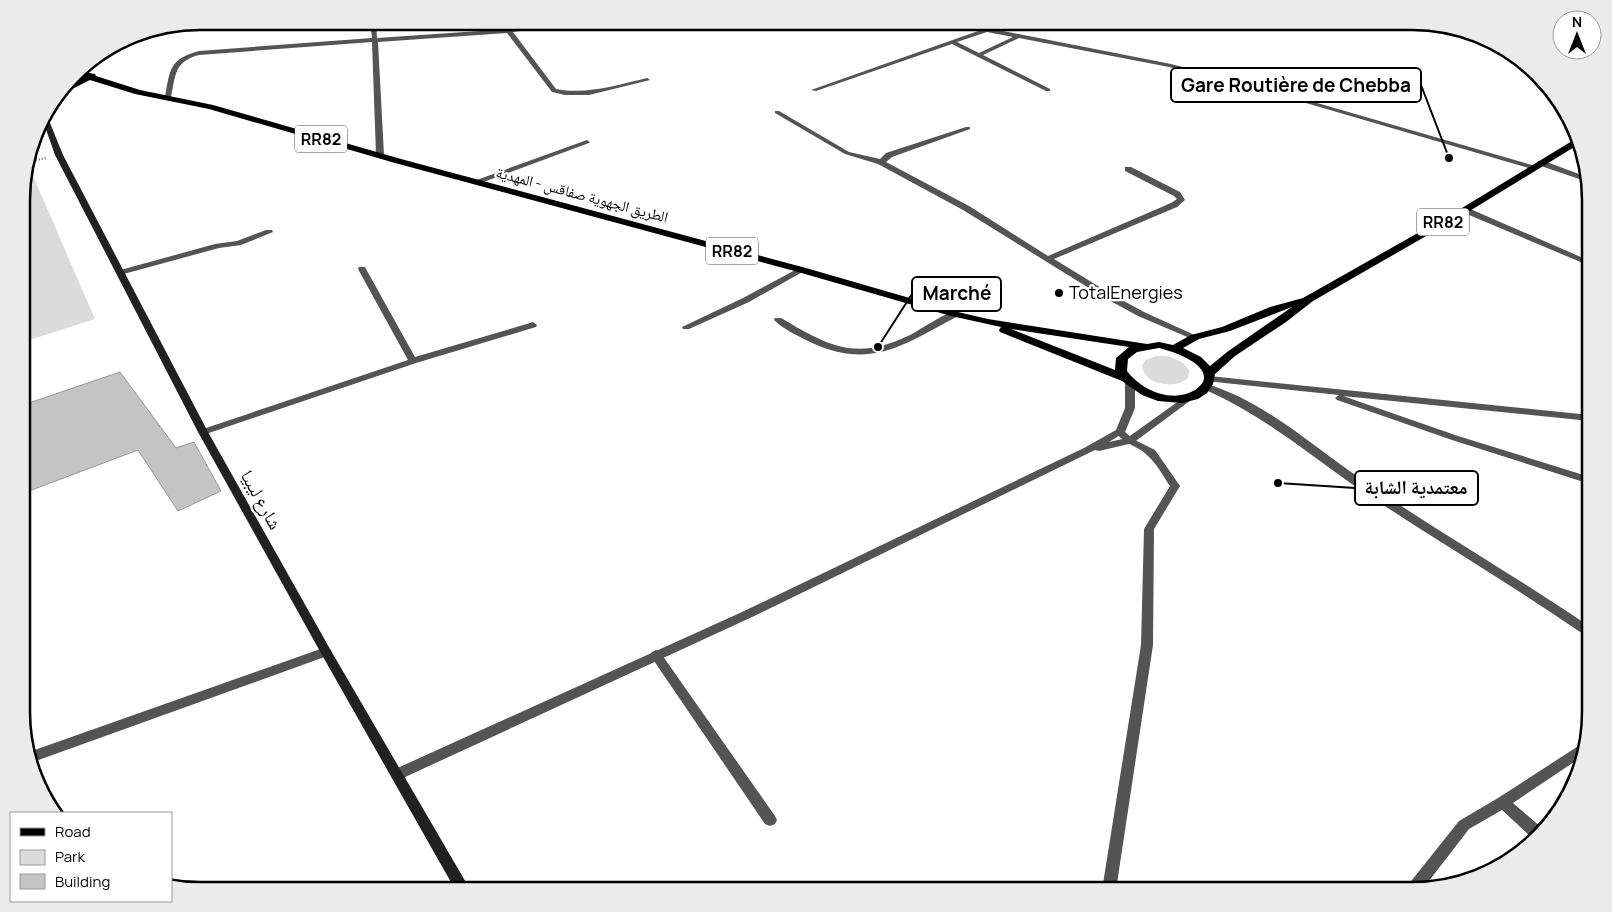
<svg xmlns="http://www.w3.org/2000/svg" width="1612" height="912" font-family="Manrope,'Noto Naskh Arabic',sans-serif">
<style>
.green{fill:#dbdbdb}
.building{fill:#c4c4c4;stroke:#989898}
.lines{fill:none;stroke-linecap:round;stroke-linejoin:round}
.path{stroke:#767676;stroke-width:2.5;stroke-dasharray:1 2;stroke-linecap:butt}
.minor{fill:#545454;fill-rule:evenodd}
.tertiary{fill:#545454;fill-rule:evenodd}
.secondary{fill:#212121;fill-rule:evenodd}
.primary{fill:#000;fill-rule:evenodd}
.poi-dot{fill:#000;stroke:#fff;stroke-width:2}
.labels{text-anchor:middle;stroke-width:4.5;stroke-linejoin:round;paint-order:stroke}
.far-street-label{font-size:15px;fill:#000;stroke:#fff}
.shield{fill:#fff;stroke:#4c4c4c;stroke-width:1}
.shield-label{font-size:16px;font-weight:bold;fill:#000}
.poi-label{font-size:18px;fill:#000;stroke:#fff;text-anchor:start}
.street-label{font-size:18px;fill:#000;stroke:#fff}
.rim{fill:none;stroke:#000;stroke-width:2.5}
.leader{fill:none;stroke:#000;stroke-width:2}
.callout-dot{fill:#000;stroke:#fff;stroke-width:2}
.callout{fill:#fff;stroke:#000;stroke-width:2}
.callout-label{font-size:19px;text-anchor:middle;font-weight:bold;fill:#000}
</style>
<rect width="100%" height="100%" fill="#fff"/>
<path class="green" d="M27,162L95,319L23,342V177Z
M1156,356C1169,355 1181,359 1189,370L1188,378C1176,390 1143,385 1142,365L1146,360Z"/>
<path class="building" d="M120,372L176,448L194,442L221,491L178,511L138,450L29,491L23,479V405Z"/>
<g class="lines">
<path class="path" d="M27,162L46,158"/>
<path class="minor" d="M370,21H376L377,38L509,29L570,21H588L513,32L556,89C587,95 617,85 647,78L650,80L589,95H565L552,92L507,33L378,42L384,155L380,157L376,155L372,42L199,55C174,62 176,74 171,97L168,99L165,97C170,70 169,59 199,51L372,38Z
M956,21H966L988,28L1171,64L1286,94L1539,167L1532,169L1282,96L1169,67L1019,38L983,55L1050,89V91H1046L952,44L816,91L811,90L981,30ZM987,32L1013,37L979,53L957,42Z
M1101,21H1252L1249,23L1155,26Z
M1366,21H1411L1405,25Z
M775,111H779L849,152L880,159L886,153L966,127H970V129L892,157L886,162L969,206L1048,256L1171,203L1177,199L1174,196L1125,171V167H1131L1180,192L1185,200L1177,207L1054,259L1111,294L1144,312L1199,337L1198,339H1192L1138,316L1105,298L963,210L878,164L845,154L775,113Z
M587,140L590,142L589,143L478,184H475L471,182Z
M1538,161H1544L1587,177L1588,182L1538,165Z
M1462,208H1468L1590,261V266L1462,212Z
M266,230H272L273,232L241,245L219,248L120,275L116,273L117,271L215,244L237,241Z
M359,267H365L366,269L415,357L530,323L533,322L537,325L536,327L416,363L206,434H200L198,432L200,430L408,360L358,269Z
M799,268H805L806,270L749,302L689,329H683L682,327L743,298Z
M955,311L959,314L958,316C905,344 871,371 810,342C798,336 783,329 774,320L775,318H781C830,347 856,361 910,335C925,327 939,316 955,311Z
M1209,376L1590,415V421L1343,396L1458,436L1590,477V484L1452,440L1337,400L1335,398L1339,395L1206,381L1204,379L1206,377Z
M1206,384C1264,400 1314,448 1364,481C1438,532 1516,576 1590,627V638L1586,636C1511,584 1432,538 1356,487C1306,452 1260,413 1203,389L1201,387Z
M1120,429L1123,430L1133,439L1155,450L1180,486L1154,529L1153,645L1116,890H1102L1141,645L1144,529L1170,486C1163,476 1157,464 1148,456C1139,446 1125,445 1115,432Z
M326,647L330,649L332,652L330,655L33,762L29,752Z
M656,650L660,652L775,816L777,820L775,824L770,826L765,824L652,658L650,655L652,652Z
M1583,743L1580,758L1513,803L1541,827L1531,837L1502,810L1469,829L1422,890H1406L1408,885L1459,821L1498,798Z"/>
<path class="tertiary" d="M1130,380L1135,383V408L1125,432L1109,442L1127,438L1190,393L1193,392L1198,395L1133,443L1099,451L1095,450L750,618L403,778L398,780L393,778L391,774L393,770L742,612L1084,448L1116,430L1125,408V383Z"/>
<path class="secondary" d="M46,113L63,155L208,432L330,649L471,891H456L322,655L198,432L55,155L42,118Z"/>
<path class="primary" d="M78,71L95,74L96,76L140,90L213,105L401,159L806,268L958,312L988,319L1147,344L1159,342L1173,345L1191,335L1222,327L1270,307L1303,298L1462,208L1572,141H1574L1576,146L1468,212L1313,301L1286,322L1235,356L1215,374L1213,384L1207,393L1198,399L1182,403L1158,401L1142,395L1122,381L1000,332L999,330L1001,327L951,316L798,272L395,163L209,109L135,94L90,80L68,91H63L68,85L83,77L75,75ZM1292,307L1227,352L1210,366L1201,357L1183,348L1199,339L1230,331ZM1011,329L1129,347L1116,358L1115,370ZM1159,348C1172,351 1211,364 1203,382C1201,385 1198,388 1195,390C1172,404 1141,390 1127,371L1128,359L1137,352Z"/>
</g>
<circle class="poi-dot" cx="1059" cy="293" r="5"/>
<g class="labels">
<g class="far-street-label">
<text transform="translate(582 195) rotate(15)" y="5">الطريق الجهوية صفاقس - المهدية</text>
</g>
<g class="shield">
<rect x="295" y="125.5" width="52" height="27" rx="4"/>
<rect x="1417" y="208.5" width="52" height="27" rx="4"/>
<rect x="706" y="237.5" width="52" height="27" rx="4"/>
</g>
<g class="shield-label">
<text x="321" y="145">RR82</text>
<text x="1443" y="228">RR82</text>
<text x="732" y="257">RR82</text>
</g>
<g class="poi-label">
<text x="1069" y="299">TotalEnergies</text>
</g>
<g class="street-label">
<text transform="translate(261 500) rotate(61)" y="6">شارع ليبيا</text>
</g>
</g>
<path d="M0 0H1612V912H0ZM200 30H1412A170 170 0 0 1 1582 200V712A170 170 0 0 1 1412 882H200A170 170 0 0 1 30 712V200A170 170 0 0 1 200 30Z" fill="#ebebeb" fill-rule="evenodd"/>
<path class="rim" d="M200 30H1412A170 170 0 0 1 1582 200V712A170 170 0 0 1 1412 882H200A170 170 0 0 1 30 712V200A170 170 0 0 1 200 30Z"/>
<path class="leader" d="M1449 158L1421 85M878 347L912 294M1278 483L1355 488"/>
<g class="callout-dot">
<circle cx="1449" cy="158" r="5"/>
<circle cx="878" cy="347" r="5"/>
<circle cx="1278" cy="483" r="5"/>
</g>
<g class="callout">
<rect x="1171" y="68" width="250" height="34" rx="5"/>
<rect x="912" y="277" width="89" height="34" rx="5"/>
<rect x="1355" y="471" width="123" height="34" rx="5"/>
</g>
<g class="callout-label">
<text x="1296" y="92">Gare Routière de Chebba</text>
<text x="957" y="300">Marché</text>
<text x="1416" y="494">معتمدية الشابة</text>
</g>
<rect x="10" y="812" width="162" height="90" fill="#ffffff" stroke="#999999"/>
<rect x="20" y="828" width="25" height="8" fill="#000000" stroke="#999999"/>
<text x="55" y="837" font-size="15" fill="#000000">Road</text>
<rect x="20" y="850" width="25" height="15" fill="#dbdbdb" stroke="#999999"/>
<text x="55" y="862" font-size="15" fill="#000000">Park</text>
<rect x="20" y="874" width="25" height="15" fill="#c4c4c4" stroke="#999999"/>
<text x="55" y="887" font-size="15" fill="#000000">Building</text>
<g transform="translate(1577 35)"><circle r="24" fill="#ffffff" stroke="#999999"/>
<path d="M0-4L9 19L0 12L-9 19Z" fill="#000000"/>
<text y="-8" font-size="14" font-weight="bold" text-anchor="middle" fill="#000000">N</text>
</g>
</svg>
